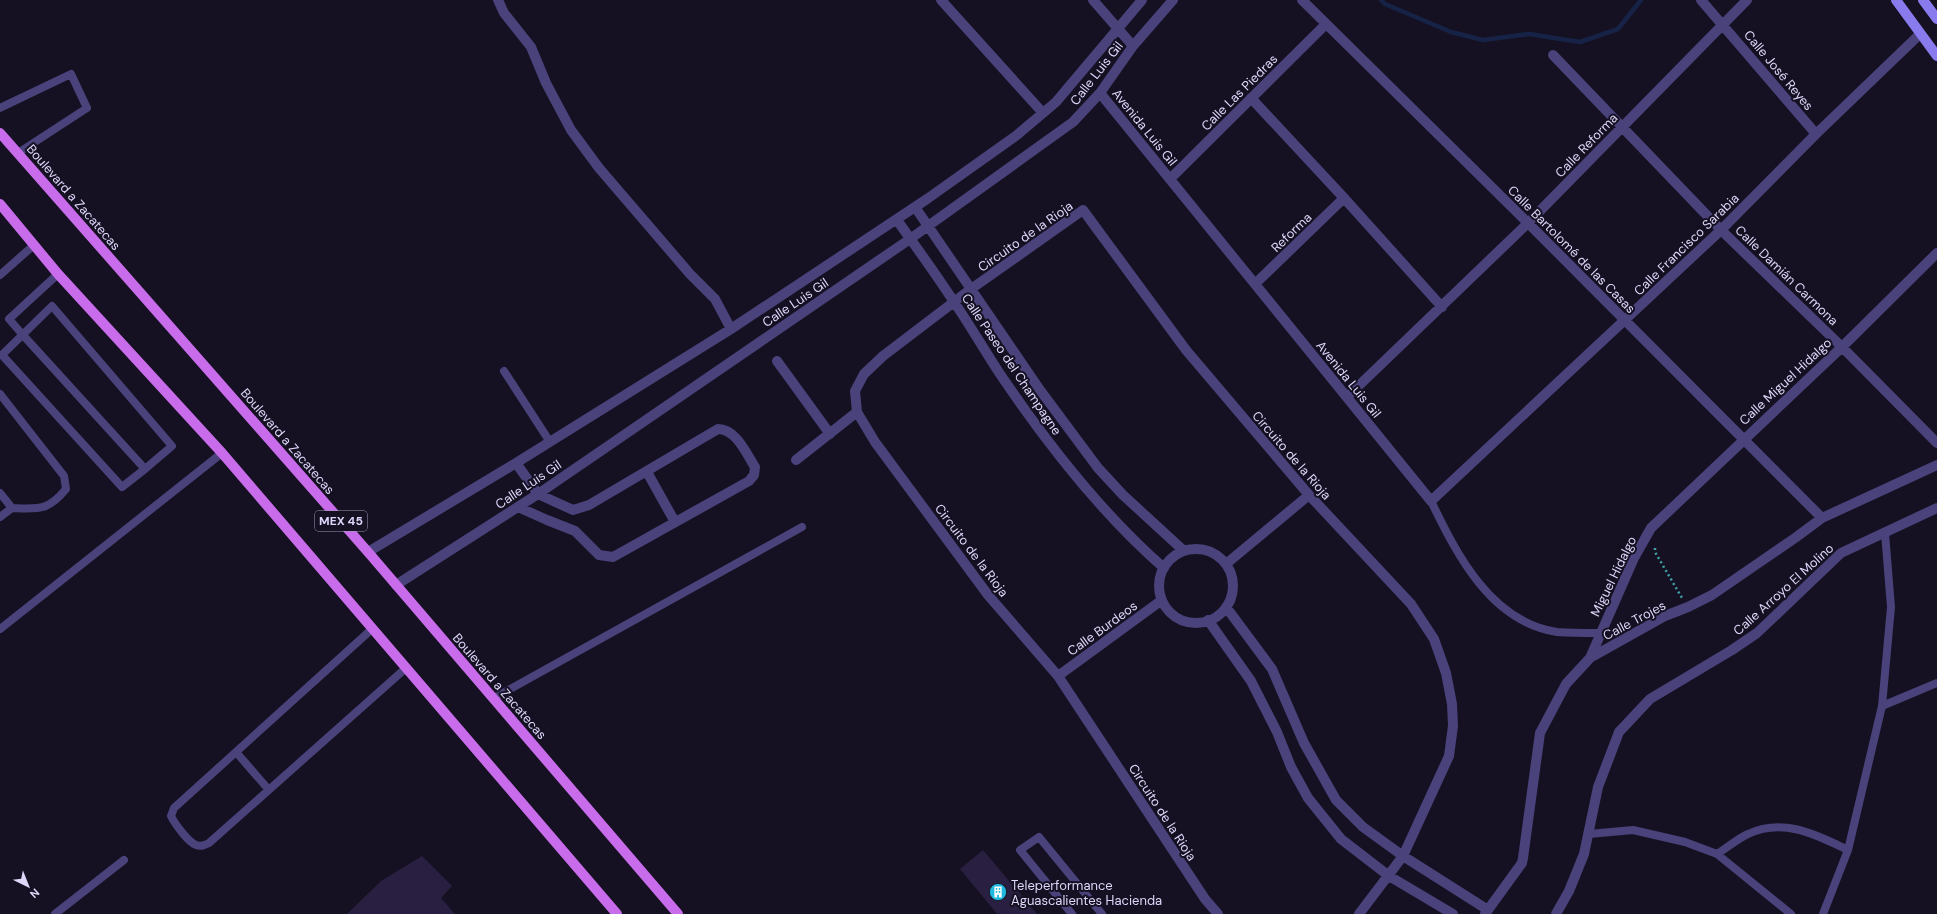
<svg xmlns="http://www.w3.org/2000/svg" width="1937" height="914" font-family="'DM Sans',sans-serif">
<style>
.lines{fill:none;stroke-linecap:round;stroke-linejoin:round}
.stream{stroke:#162346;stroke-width:4.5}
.building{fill:#291f40}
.path{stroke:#3ea2a6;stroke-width:2.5;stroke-dasharray:2 3;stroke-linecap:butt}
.lane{stroke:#4a427a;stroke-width:8}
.street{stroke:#4a427a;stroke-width:10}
.secondary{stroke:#897aed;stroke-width:10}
.primary{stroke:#c96ceb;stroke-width:10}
.labels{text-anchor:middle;stroke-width:4;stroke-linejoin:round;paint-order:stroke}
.shield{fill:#151122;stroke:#a29cb9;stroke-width:1}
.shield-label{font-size:12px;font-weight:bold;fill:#ded7fa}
.street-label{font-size:13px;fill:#ded7fa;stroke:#151122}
.poi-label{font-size:13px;fill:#ded7fa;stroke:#151122;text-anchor:start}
</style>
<rect width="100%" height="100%" fill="#151122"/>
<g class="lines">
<path class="stream" d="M1381,0L1385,4L1451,32L1483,40L1529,34L1580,42L1618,29L1641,0"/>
</g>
<path class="building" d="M983,850L1037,914H997L960,869Z
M422,856L452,886L441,898L455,914H347L381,881Z"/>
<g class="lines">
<path class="path" d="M1655,548V552L1682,598"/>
<path class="lane" d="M0,108L71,74L87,108L18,153
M58,274L9,319L22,334L145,469L122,487L2,355L52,306L172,446L145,469
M0,275L34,245
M504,371L550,442
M0,394L64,476L66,489C48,511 39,509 12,508L0,517
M0,493L12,508
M1431,501C1457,555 1491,622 1557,632C1571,633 1585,633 1599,633
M0,629L222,453
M372,629L174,808L171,816C175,824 188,842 196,845C201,847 205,845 209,843L406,668
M494,698L802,527
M1882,706L1937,683
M236,752L269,790
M1589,834L1633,830L1685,842L1717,854L1791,914
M1717,854C1727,848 1737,839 1748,834C1783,817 1817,835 1848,850
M55,914L124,860
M1072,914L1020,850L1039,837L1102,914
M1823,914L1848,850L1882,706L1891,607L1885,533"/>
<path class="street" d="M498,0L504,13L531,47L546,83L571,130L599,168L690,274L715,299L731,329
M941,0L1043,113
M1093,0L1133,46
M1302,0L1528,223L1822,518
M1701,0L1816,134
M1553,55L1721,230L1842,347L1937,443
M1100,93L1431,501L1721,230L1816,134L1920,34
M1251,98L1344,198L1442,307
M1170,179L1325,25
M915,207L1040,390L1098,468L1123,495L1184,551
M897,220C916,247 936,274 954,302C970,325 984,350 1000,374C1046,442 1102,514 1164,568
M1255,284L1344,198
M777,361L830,434
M1347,397L1528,223L1747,0
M796,460L857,412
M516,463L538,494L573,510L589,505L718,429C736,429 746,453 755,467L754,475L749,481L613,557L599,555L575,531L547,520L518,507
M647,472L675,522
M1159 586a37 37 0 1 1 74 0a37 37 0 1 1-74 0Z
M368,552L516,463L731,329L927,199L1017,135L1056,102L1142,0
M1226,564L1309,495
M396,585L538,494L910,239L1073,122L1100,93L1133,46L1173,0
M1226,607L1272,669L1304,743L1336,800L1363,827L1403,856L1488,910
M1208,620L1251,681L1277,732L1291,767L1308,798L1341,839L1389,876L1453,914
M1590,658L1634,558L1651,528L1842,347L1937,253
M1058,676L1162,600
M1218,914L1205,899L1058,676L988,595L875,442L857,412L855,391L864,374L883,356L971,289L1083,210L1186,350L1309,495L1411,604L1434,639L1446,673L1452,704L1453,726L1449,756L1403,856L1359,914
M1485,914L1522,863L1523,858L1540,733L1566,684L1590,658L1665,616L1688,607L1712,595L1795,538L1822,518L1937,465
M1556,914L1569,891L1584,854L1598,787L1619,732L1650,699L1732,650L1757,633L1841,553L1937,508"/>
<path class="secondary" d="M1896,0L1937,56
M1923,0L1937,19"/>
<path class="primary" d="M0,133L368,552L678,914
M0,204L58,274L222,453L617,914"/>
</g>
<defs>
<symbol id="building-disc" viewBox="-11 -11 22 22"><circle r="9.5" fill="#1eb8df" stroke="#151122"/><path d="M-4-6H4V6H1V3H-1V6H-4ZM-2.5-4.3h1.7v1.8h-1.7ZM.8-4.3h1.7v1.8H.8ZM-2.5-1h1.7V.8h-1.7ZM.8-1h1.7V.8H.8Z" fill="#fff"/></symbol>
</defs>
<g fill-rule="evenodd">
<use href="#building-disc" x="988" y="882" width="20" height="20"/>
</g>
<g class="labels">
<rect class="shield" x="315" y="511" width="52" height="20" rx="3"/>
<g class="shield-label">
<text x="341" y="525">MEX 45</text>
</g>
<g class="street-label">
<text transform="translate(1779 70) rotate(50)" y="5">Calle José Reyes</text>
<text transform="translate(1096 73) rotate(-52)" y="5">Calle Luis Gil</text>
<text transform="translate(1239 92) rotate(-45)" y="5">Calle Las Piedras</text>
<text transform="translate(1145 127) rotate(51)" y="5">Avenida Luis Gil</text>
<text transform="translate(1586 145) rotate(-46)" y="5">Calle Reforma</text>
<text transform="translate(74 197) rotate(49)" y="5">Boulevard a Zacatecas</text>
<text transform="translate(1291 232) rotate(-44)" y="5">Reforma</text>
<text transform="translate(1025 236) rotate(-35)" y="5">Circuito de la Rioja</text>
<text transform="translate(1686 244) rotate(-44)" y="5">Calle Francisco Sarabia</text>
<text transform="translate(1572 249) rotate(45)" y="5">Calle Bartolomé de las Casas</text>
<text transform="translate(1787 275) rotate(44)" y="5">Calle Damián Carmona</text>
<text transform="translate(795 302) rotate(-34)" y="5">Calle Luis Gil</text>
<text transform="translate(1012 364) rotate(56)" y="5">Calle Paseo del Champagne</text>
<text transform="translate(1349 379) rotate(51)" y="5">Avenida Luis Gil</text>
<text transform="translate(1785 381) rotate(-43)" y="5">Calle Miguel Hidalgo</text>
<text transform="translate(288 441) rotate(49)" y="5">Boulevard a Zacatecas</text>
<text transform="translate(1292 455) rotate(49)" y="5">Circuito de la Rioja</text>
<text transform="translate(528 484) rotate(-34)" y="5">Calle Luis Gil</text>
<text transform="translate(972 550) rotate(53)" y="5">Circuito de la Rioja</text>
<text transform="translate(1613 576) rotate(-64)" y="5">Miguel Hidalgo</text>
<text transform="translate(1783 589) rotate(-42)" y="5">Calle Arroyo El Molino</text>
<text transform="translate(1634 620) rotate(-28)" y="5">Calle Trojes</text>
<text transform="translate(1102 628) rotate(-36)" y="5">Calle Burdeos</text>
<text transform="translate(500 686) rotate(49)" y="5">Boulevard a Zacatecas</text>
<text transform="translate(1163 812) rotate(57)" y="5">Circuito de la Rioja</text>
</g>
<g class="poi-label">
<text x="1011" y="890">Teleperformance<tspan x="1011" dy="15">Aguascalientes Hacienda</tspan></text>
</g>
</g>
<g transform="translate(28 886) rotate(137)" stroke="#151122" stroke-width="3" paint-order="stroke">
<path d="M0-3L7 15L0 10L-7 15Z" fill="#ded7fa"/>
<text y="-6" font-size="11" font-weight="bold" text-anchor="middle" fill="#ded7fa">N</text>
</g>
</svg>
